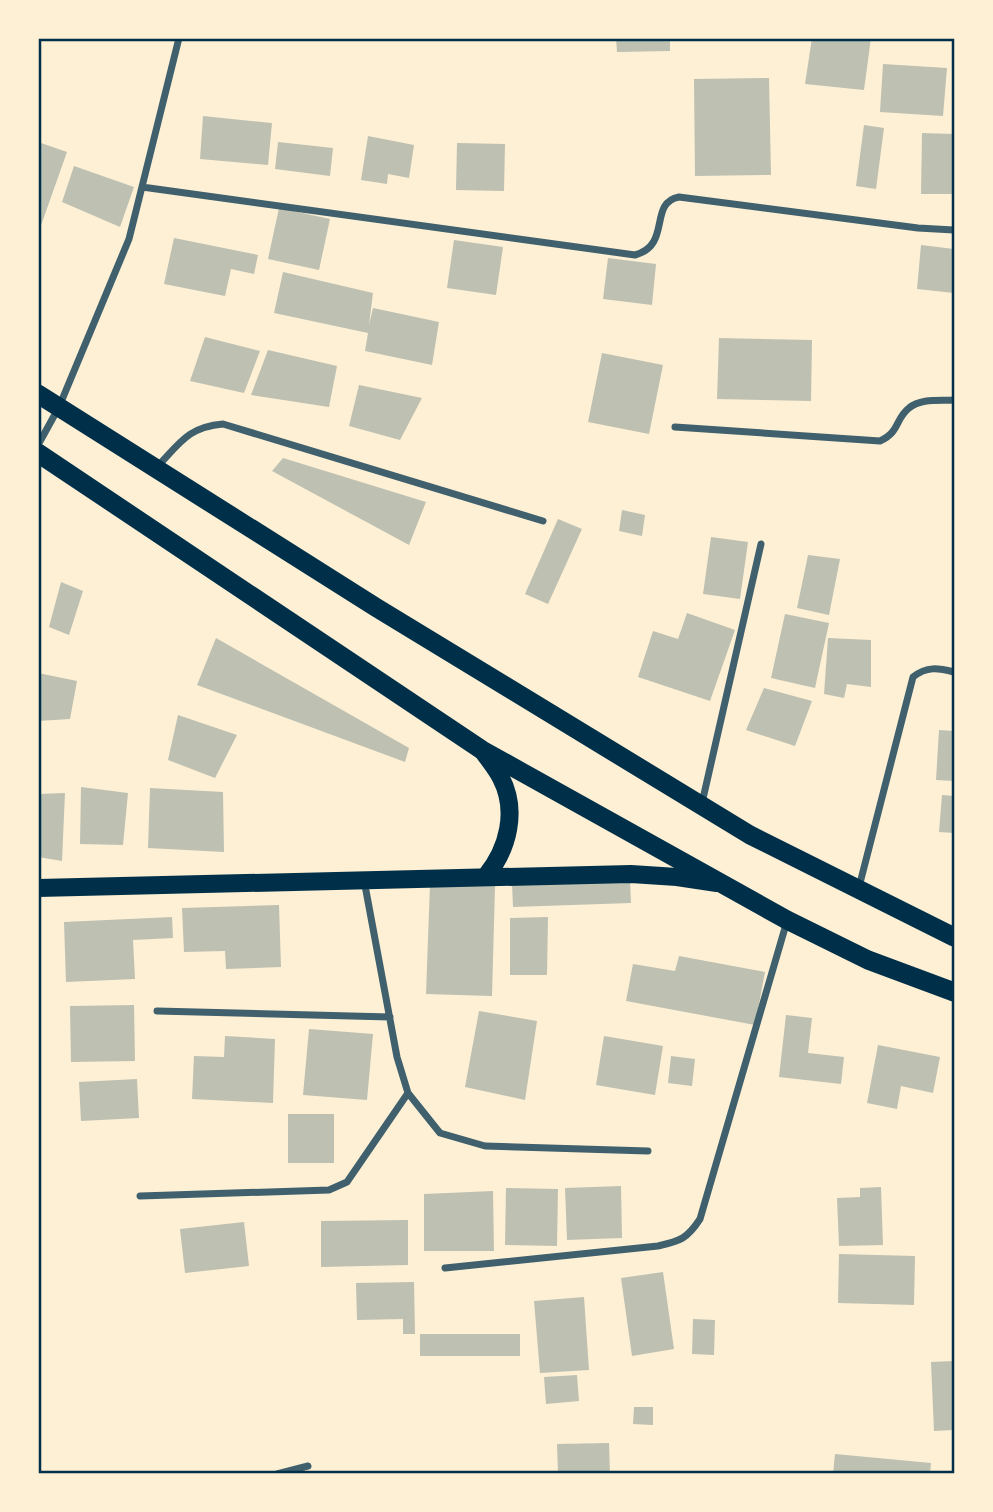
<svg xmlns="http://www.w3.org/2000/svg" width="993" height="1512" font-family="'Alegreya Sans',sans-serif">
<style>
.building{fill:#bec0b2}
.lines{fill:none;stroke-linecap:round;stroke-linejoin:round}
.minor{stroke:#3f606c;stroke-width:7}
.primary{stroke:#003049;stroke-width:18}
.trunk{stroke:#003049;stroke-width:19}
.neatline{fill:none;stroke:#003049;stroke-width:2.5}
</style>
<rect width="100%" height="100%" fill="#fdf0d5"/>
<path class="building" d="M616,38H670V51L617,52Z
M812,38H871L864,90L805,84Z
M883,64L947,68L943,116L880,112Z
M769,78L771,175L695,176L694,79Z
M203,116L272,123L268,165L200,159Z
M864,125L884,128L876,189L856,186Z
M922,133L954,134V194H921Z
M368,136L414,145L409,178L388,174L387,184L361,180Z
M38,142L67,152L39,231H38Z
M278,142L333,148L330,176L275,169Z
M457,143L505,144L504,191L456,190Z
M74,166L134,187L120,227L62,202Z
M279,208L330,219L319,270L268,259Z
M174,238L258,255L254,274L231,269L225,296L164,284Z
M454,240L503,247L496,295L447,288Z
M921,245L954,249V293L917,289Z
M608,258L656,264L652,305L603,299Z
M283,272L373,293L369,325L373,308L439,322L432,365L365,351L368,333L274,313Z
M205,337L260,351L244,393L190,381Z
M719,338L812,340L811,401L717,399Z
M268,350L337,366L329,407L251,395Z
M602,353L663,365L649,434L588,422Z
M359,385L422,398L400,440L349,426Z
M283,458L426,502L409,545L272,471Z
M622,510L645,515L642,536L619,531Z
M558,519L582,529L548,604L525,594Z
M711,537L748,542L740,599L703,594Z
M808,555L840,559L829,615L797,608Z
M61,582L83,591L69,635L49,627Z
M687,613L735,630L710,701L638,677L653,631L678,639Z
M785,614L829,623L815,688L771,678Z
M216,638L409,748L405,762L197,685Z
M828,638L871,640V687L847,684L844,698L824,694Z
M38,673L77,681L70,719L38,721Z
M764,688L812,701L795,746L746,730Z
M178,715L237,735L215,778L168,760Z
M939,730L954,731V781L936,780Z
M81,787L128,793L123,845L80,844Z
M150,788L223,792L224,852L148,848Z
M65,793L62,861L38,857V794Z
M942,795L954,796V833L939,832Z
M630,880L631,903L513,907L512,884Z
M430,884L495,886L492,996L426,994Z
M279,905L281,967L226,969L225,951L184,952L182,908Z
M172,917L173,938L133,940L135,979L66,982L64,922Z
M548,917L547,975H510V918Z
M679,956L765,972L755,1025L626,1001L633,964L675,971Z
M134,1005L135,1061L71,1062L70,1006Z
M479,1011L537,1021L525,1100L465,1087Z
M786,1015L812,1018L808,1053L844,1057L841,1084L779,1077Z
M309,1029L373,1034L367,1100L303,1095Z
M225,1036L275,1039L273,1103L192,1099L194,1056L224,1057Z
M604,1036L663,1046L655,1095L596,1085Z
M878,1045L940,1057L933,1093L901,1086L897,1109L867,1103Z
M671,1056L695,1059L692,1086L668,1083Z
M137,1079L139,1118L81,1121L79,1082Z
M288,1114H334V1163H288Z
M621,1186L622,1238L567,1240L565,1188Z
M881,1187L883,1245L839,1246L837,1198L860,1197V1188Z
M506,1188L558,1189L557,1246L505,1245Z
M493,1191L494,1251H424V1194Z
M408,1220V1265L321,1267V1221Z
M244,1222L249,1266L185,1273L180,1229Z
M839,1254L915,1256L914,1305L838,1303Z
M663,1272L674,1349L632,1356L621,1278Z
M414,1282L415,1334H403V1319L357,1320L356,1283Z
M584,1297L589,1370L540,1373L534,1301Z
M693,1319L715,1320L714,1355L692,1354Z
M420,1334H520V1356H420Z
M954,1361V1430L934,1431L931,1362Z
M577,1375L579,1401L546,1404L544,1377Z
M634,1407H653V1425L633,1424Z
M609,1443L610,1474H558L557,1444Z
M835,1454L931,1463L930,1474H833Z"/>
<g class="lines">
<path class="minor" d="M142,187L635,255C672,245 648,203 679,197L918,228L954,230
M675,427L880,441C900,432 895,419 909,408C921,398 940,401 954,400
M38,445L59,407L129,239L179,38
M157,467C180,443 188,427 223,424L543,521
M702,803L761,544
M859,887L913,677C927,666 938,668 954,672
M157,1011L390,1017
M408,1093L440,1133L485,1146L648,1151
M140,1196L329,1190L347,1182L408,1093L397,1057L364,880
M445,1268L658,1246C680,1241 687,1239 700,1219L787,921
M277,1474L308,1466"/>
<path class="primary" d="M482,750C488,759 496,768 501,778C518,811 508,849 486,876
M38,888L631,874L677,877L717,883"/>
<path class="trunk" d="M38,394L377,608L750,835L954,937
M38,453L482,750L787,920L868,960L954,992"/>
</g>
<rect width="993" height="1512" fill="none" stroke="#fdf0d5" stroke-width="80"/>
<rect x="40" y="40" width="913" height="1432" class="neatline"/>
</svg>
